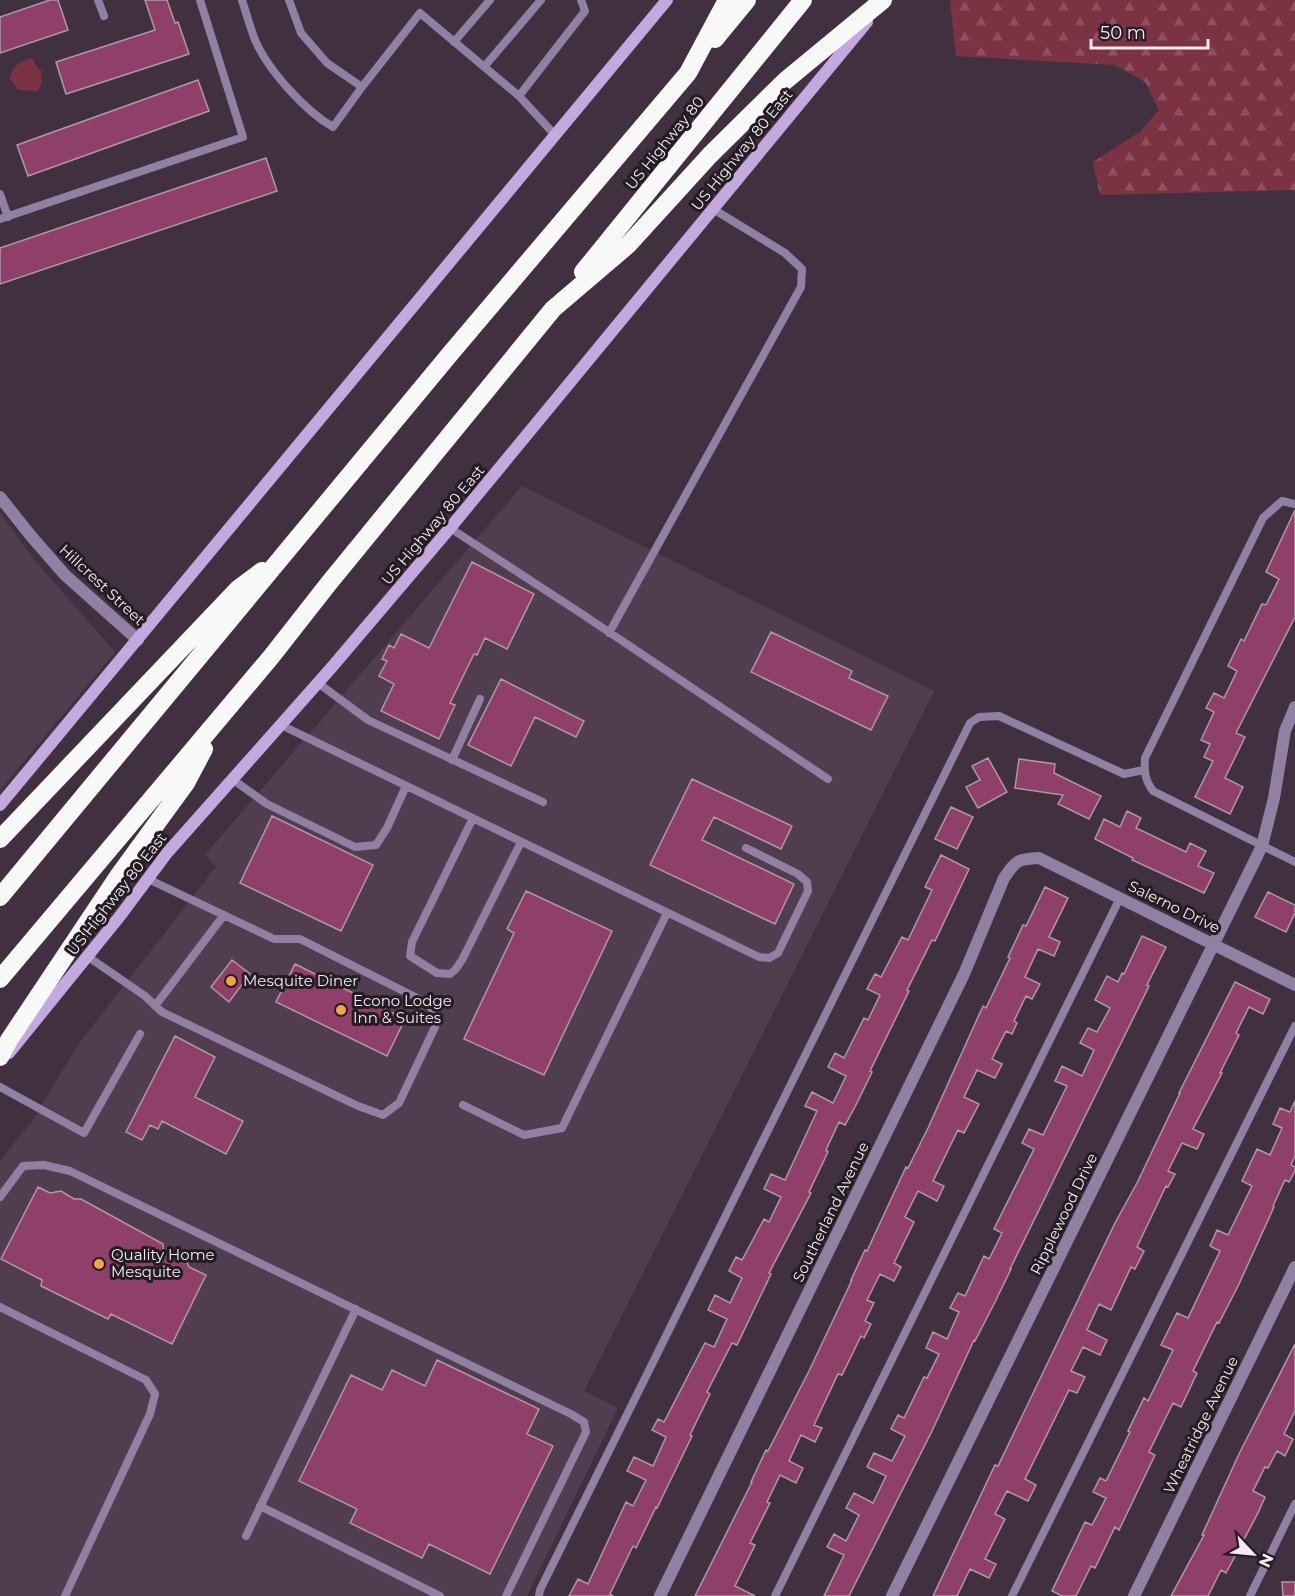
<svg xmlns="http://www.w3.org/2000/svg" width="1295" height="1596" font-family="Montserrat,sans-serif">
<style>
.built{fill:#513d50}
.green{fill:#7b3243}
.forest{fill:url(#forest-firs)}
.building{fill:#8e406b;stroke:#b198a4;stroke-width:1.5}
.lines{fill:none;stroke-linecap:round;stroke-linejoin:round}
.service{stroke:#9180a2;stroke-width:8}
.minor{stroke:#9180a2;stroke-width:12}
.tertiary{stroke:#9180a2;stroke-width:12}
.secondary{stroke:#c4a9de;stroke-width:12}
.motorway{stroke:#f9f9f9;stroke-width:18}
.poi-dot{fill:#f2a542;stroke:#231c23;stroke-width:2}
.labels{text-anchor:middle;stroke-width:6;stroke-linejoin:round;paint-order:stroke}
.street-label{font-size:15px;fill:#f4eaf3;stroke:#231c23}
.poi-label{font-size:15px;fill:#f4eaf3;stroke:#231c23;text-anchor:start}
</style>
<defs>
<pattern id="forest-firs" width="22" height="20" patternUnits="userSpaceOnUse" patternTransform="scale(1.5)"><rect width="22" height="20" fill="#7b3243"/><path d="M5 1l3.5 6h-7zM16 11l3.5 6h-7z" fill="#8e505f"/></pattern>
</defs>
<rect width="100%" height="100%" fill="#413140"/>
<path class="built" d="M522,486L934,691L584,1391L618,1408L527,1596H0V1161L32,1121L80,1042L216,867L205,855Z
M0,513L36,562L115,652L0,790Z"/>
<path class="green" d="M32,58L38,69L41,70C42,77 42,85 38,91L18,90L10,79C13,65 18,62 32,58Z"/>
<path class="forest" d="M950,0H1295V190L1100,195L1093,162L1141,131L1159,110L1145,82L1115,65L956,56Z"/>
<path class="building" d="M50,0H58L68,30L0,53V17Z
M145,0H167L175,23L178,22L189,54L66,94L56,62L155,30Z
M198,80L209,111L28,176L17,145Z
M266,158L277,191L0,284V248Z
M1295,510V617L1236,733L1245,737L1225,778L1243,787L1230,814L1195,797L1213,761L1204,757L1210,744L1201,740L1214,712L1206,708L1214,693L1224,698L1237,671L1228,666L1241,639L1244,641L1262,604L1266,605L1279,579L1266,572Z
M472,562L534,594L507,649L485,638L477,655L474,654L450,703L455,705L439,739L381,711L394,684L379,676L387,661L382,659L389,645L394,648L401,634L429,648Z
M771,632L852,671L849,678L888,696L871,730L751,672Z
M501,679L584,721L576,737L535,717L511,766L468,745Z
M988,758L1007,792L978,808L966,787L980,780L972,766Z
M1019,759L1055,764L1054,773L1101,796L1089,819L1058,804L1063,795L1015,788Z
M692,779L792,826L781,849L714,817L702,840L794,884L775,924L650,865Z
M951,807L973,817L957,849L935,839Z
M1127,811L1141,818L1136,828L1186,852L1190,843L1206,851L1198,866L1214,873L1204,893L1132,860L1133,858L1095,839L1104,819L1120,827Z
M272,816L373,865L341,931L240,883Z
M941,855L969,869L935,941L932,940L907,990L909,991L870,1071L872,1072L855,1107L845,1125L839,1122L826,1150L828,1152L809,1192L811,1193L769,1273L771,1274L737,1345L732,1343L707,1392L710,1394L690,1435L692,1436L657,1508L656,1507L636,1548L633,1546L610,1594L613,1596H569L578,1579L588,1584L626,1502L633,1506L646,1480L627,1471L634,1457L653,1466L666,1437L652,1430L658,1419L664,1422L705,1343L714,1347L727,1319L708,1310L715,1295L730,1303L742,1278L729,1271L736,1257L742,1260L764,1219L769,1222L781,1197L764,1189L771,1174L785,1180L817,1111L805,1106L812,1092L833,1103L846,1076L828,1067L835,1053L844,1058L864,1018L868,1020L880,995L867,989L875,974L881,977L902,937L908,940L932,890L925,887Z
M1045,887L1068,898L1049,937L1060,942L1054,956L1038,949L1025,977L1040,984L1032,999L1026,996L1014,1021L1017,1023L1012,1034L1006,1031L992,1059L1002,1064L995,1078L977,1070L964,1097L979,1104L964,1133L958,1130L933,1181L944,1186L937,1201L918,1191L905,1217L914,1222L894,1263L901,1267L894,1281L880,1274L867,1300L874,1303L865,1321L871,1324L864,1338L861,1336L842,1375L838,1374L814,1425L822,1428L815,1442L801,1435L789,1461L803,1468L796,1483L780,1475L767,1502L770,1503L750,1543L755,1545L735,1586L755,1596H695L752,1482H751L766,1450L768,1451L809,1371L852,1280H851L865,1250L867,1251L906,1167L908,1168L928,1128L983,1006L986,1008L1010,958L1008,957L1023,925L1026,926Z
M526,891L612,931L544,1075L464,1039L514,933L507,929Z
M1268,892L1295,905V913L1286,932L1255,917Z
M1142,936L1166,947L1147,985L1149,986L1010,1269H1011L995,1302L975,1341L974,1340L932,1431L849,1596H824L844,1555L827,1547L834,1534L846,1541L859,1515L846,1508L854,1493L873,1503L886,1476L867,1467L874,1453L892,1461L905,1436L891,1429L898,1415L904,1418L924,1377L927,1378L939,1354L926,1348L933,1332L947,1339L959,1312L950,1308L958,1293L965,1296L984,1256L989,1259L1002,1233L994,1229L1034,1149L1022,1143L1029,1129L1043,1135L1067,1086L1055,1081L1062,1066L1082,1076L1094,1050L1080,1043L1088,1028L1097,1032L1110,1008L1095,1000L1107,976L1118,982L1122,973L1124,974Z
M232,960L250,974L229,1002L211,987Z
M295,964L405,1019L387,1056L276,1002Z
M1235,982L1270,999L1263,1014L1249,1007L1236,1033L1239,1035L1220,1073H1222L1193,1129L1204,1134L1197,1149L1182,1143L1168,1171L1175,1174L1168,1187L1166,1186L1137,1247L1144,1251L1135,1269L1131,1267L1111,1310L1099,1304L1087,1330L1107,1340L1100,1355L1083,1347L1071,1371L1085,1377L1077,1393L1069,1390L1025,1479L1036,1485L1028,1501L1007,1491L995,1514L1005,1519L985,1559L996,1564L989,1578L970,1569L957,1596H933L995,1465L998,1466L1115,1223L1137,1183L1180,1093H1179Z
M175,1036L215,1057L195,1097L243,1121L226,1154L162,1121L158,1129L150,1125L142,1140L126,1132Z
M1295,1101V1156L1291,1165L1295,1167V1171L1289,1182L1285,1180L1273,1206L1274,1207L1239,1284L1219,1323L1217,1322L1193,1371L1197,1373L1181,1407L1173,1403L1149,1452L1155,1455L1119,1530L1115,1527L1095,1568L1091,1566L1076,1596H1062L1052,1591L1085,1522L1092,1525L1106,1498L1093,1492L1100,1478L1106,1481L1130,1432L1128,1431L1144,1398L1148,1401L1173,1350L1161,1345L1177,1313L1188,1318L1220,1251L1210,1246L1217,1230L1228,1235L1252,1186L1242,1181L1257,1149L1270,1155L1282,1128L1273,1124L1280,1108L1290,1112Z
M38,1187L50,1193L61,1191L74,1199H81L163,1244V1249L186,1260L189,1267L206,1275L172,1344L111,1314L108,1319L41,1286L42,1280L1,1259Z
M1295,1344V1411L1284,1434L1293,1439L1285,1456L1277,1451L1268,1468L1265,1467L1253,1491L1265,1497L1258,1513L1226,1573L1221,1570L1208,1596H1171L1204,1535H1202L1239,1454Z
M437,1360L539,1409L527,1434L553,1446L490,1574L429,1544L422,1558L350,1523L357,1509L299,1481L351,1375L382,1390L392,1370L425,1386Z
M1282,1582H1295V1596H1283Z"/>
<g class="lines">
<path class="service" d="M98,0L104,16
M242,0C246,13 250,27 255,40C268,70 305,111 333,127L362,87
M289,0L301,33L327,63L362,87L420,13L519,96
M454,42L490,0
M484,67L541,0
M555,135L519,96L585,11L581,0
M0,194L8,217
M0,219L243,137L200,0
M1295,504L1282,501L1263,518L1145,758C1144,772 1145,780 1153,791L1295,862
M450,528L582,614L828,779
M609,633L801,287L802,269L785,253L713,209
M318,683L368,720L543,802
M281,725L759,957L769,958L778,953L808,891L807,882L798,874L746,848
M452,760L480,699
M232,779L267,804L355,847L376,845L387,828L406,786
M473,818L412,942L410,956L437,973L450,974L455,970L462,960L521,842
M87,956L145,996L162,1012L358,1106L383,1115L399,1103L435,1027L437,1015L427,1003L300,939H274L148,879
M155,1006L224,915
M0,1087L84,1133L140,1034
M463,1105L524,1135L562,1128L667,913
M0,1197L23,1166L44,1165L70,1171L571,1414L584,1422L586,1432L506,1596
M0,1307L146,1380L155,1394L150,1414L65,1596
M260,1506L440,1596
M246,1536L356,1309
M539,1596L540,1590L970,723L979,717L999,716L1124,774L1144,770
M775,1596L1120,898
M1012,1596L1295,1026
M1250,1596L1295,1504"/>
<path class="minor" d="M660,1596L964,974L1004,878C1016,860 1018,859 1039,858L1295,985
M892,1596L1262,846L1274,798L1285,731L1295,707
M1134,1596L1295,1267"/>
<path class="tertiary" d="M0,497L31,536L65,575L138,640"/>
<path class="secondary" d="M0,805L667,0
M9,1053L120,916L167,853L332,667L450,528L867,22"/>
<path class="motorway" d="M715,39L747,0
M583,272L803,0
M0,839L238,589L262,571
M0,897L450,354L688,73L727,0
M0,979L271,657L329,583L553,309L628,245L710,155L785,81L883,0
M0,1057L9,1040L119,875L186,783L204,749"/>
</g>
<g class="poi-dot">
<circle cx="231" cy="981" r="6"/>
<circle cx="341" cy="1010" r="6"/>
<circle cx="99" cy="1264" r="6"/>
</g>
<g class="labels">
<g class="street-label">
<text transform="translate(665 143) rotate(-51)" y="5">US Highway 80</text>
<text transform="translate(742 150) rotate(-51)" y="5">US Highway 80 East</text>
<text transform="translate(433 525) rotate(-50)" y="5">US Highway 80 East</text>
<text transform="translate(102 585) rotate(43)" y="5">Hillcrest Street</text>
<text transform="translate(117 894) rotate(-52)" y="5">US Highway 80 East</text>
<text transform="translate(1174 907) rotate(26)" y="5">Salerno Drive</text>
<text transform="translate(831 1212) rotate(-64)" y="5">Southerland Avenue</text>
<text transform="translate(1064 1214) rotate(-64)" y="5">Ripplewood Drive</text>
<text transform="translate(1201 1425) rotate(-64)" y="5">Wheatridge Avenue</text>
</g>
<g class="poi-label">
<text x="243" y="986">Mesquite Diner</text>
<text x="353" y="1006">Econo Lodge<tspan x="353" dy="17">Inn &amp; Suites</tspan></text>
<text x="111" y="1260">Quality Home<tspan x="111" dy="17">Mesquite</tspan></text>
</g>
</g>
<g transform="translate(1253 1554) rotate(116)" stroke="#231c23" stroke-width="4.5" paint-order="stroke">
<path d="M0-4.5L10 22L0 15L-10 22Z" fill="#f4eaf3"/>
<text y="-9" font-size="16" font-weight="bold" text-anchor="middle" fill="#f4eaf3">N</text>
</g>
<path d="M1091 39v9h117v-9" fill="none" stroke="#f4eaf3" stroke-width="3"/>
<text x="1100" y="39" font-size="18" fill="#f4eaf3" stroke="#231c23" stroke-width="4.5" paint-order="stroke">50 m</text>
</svg>
